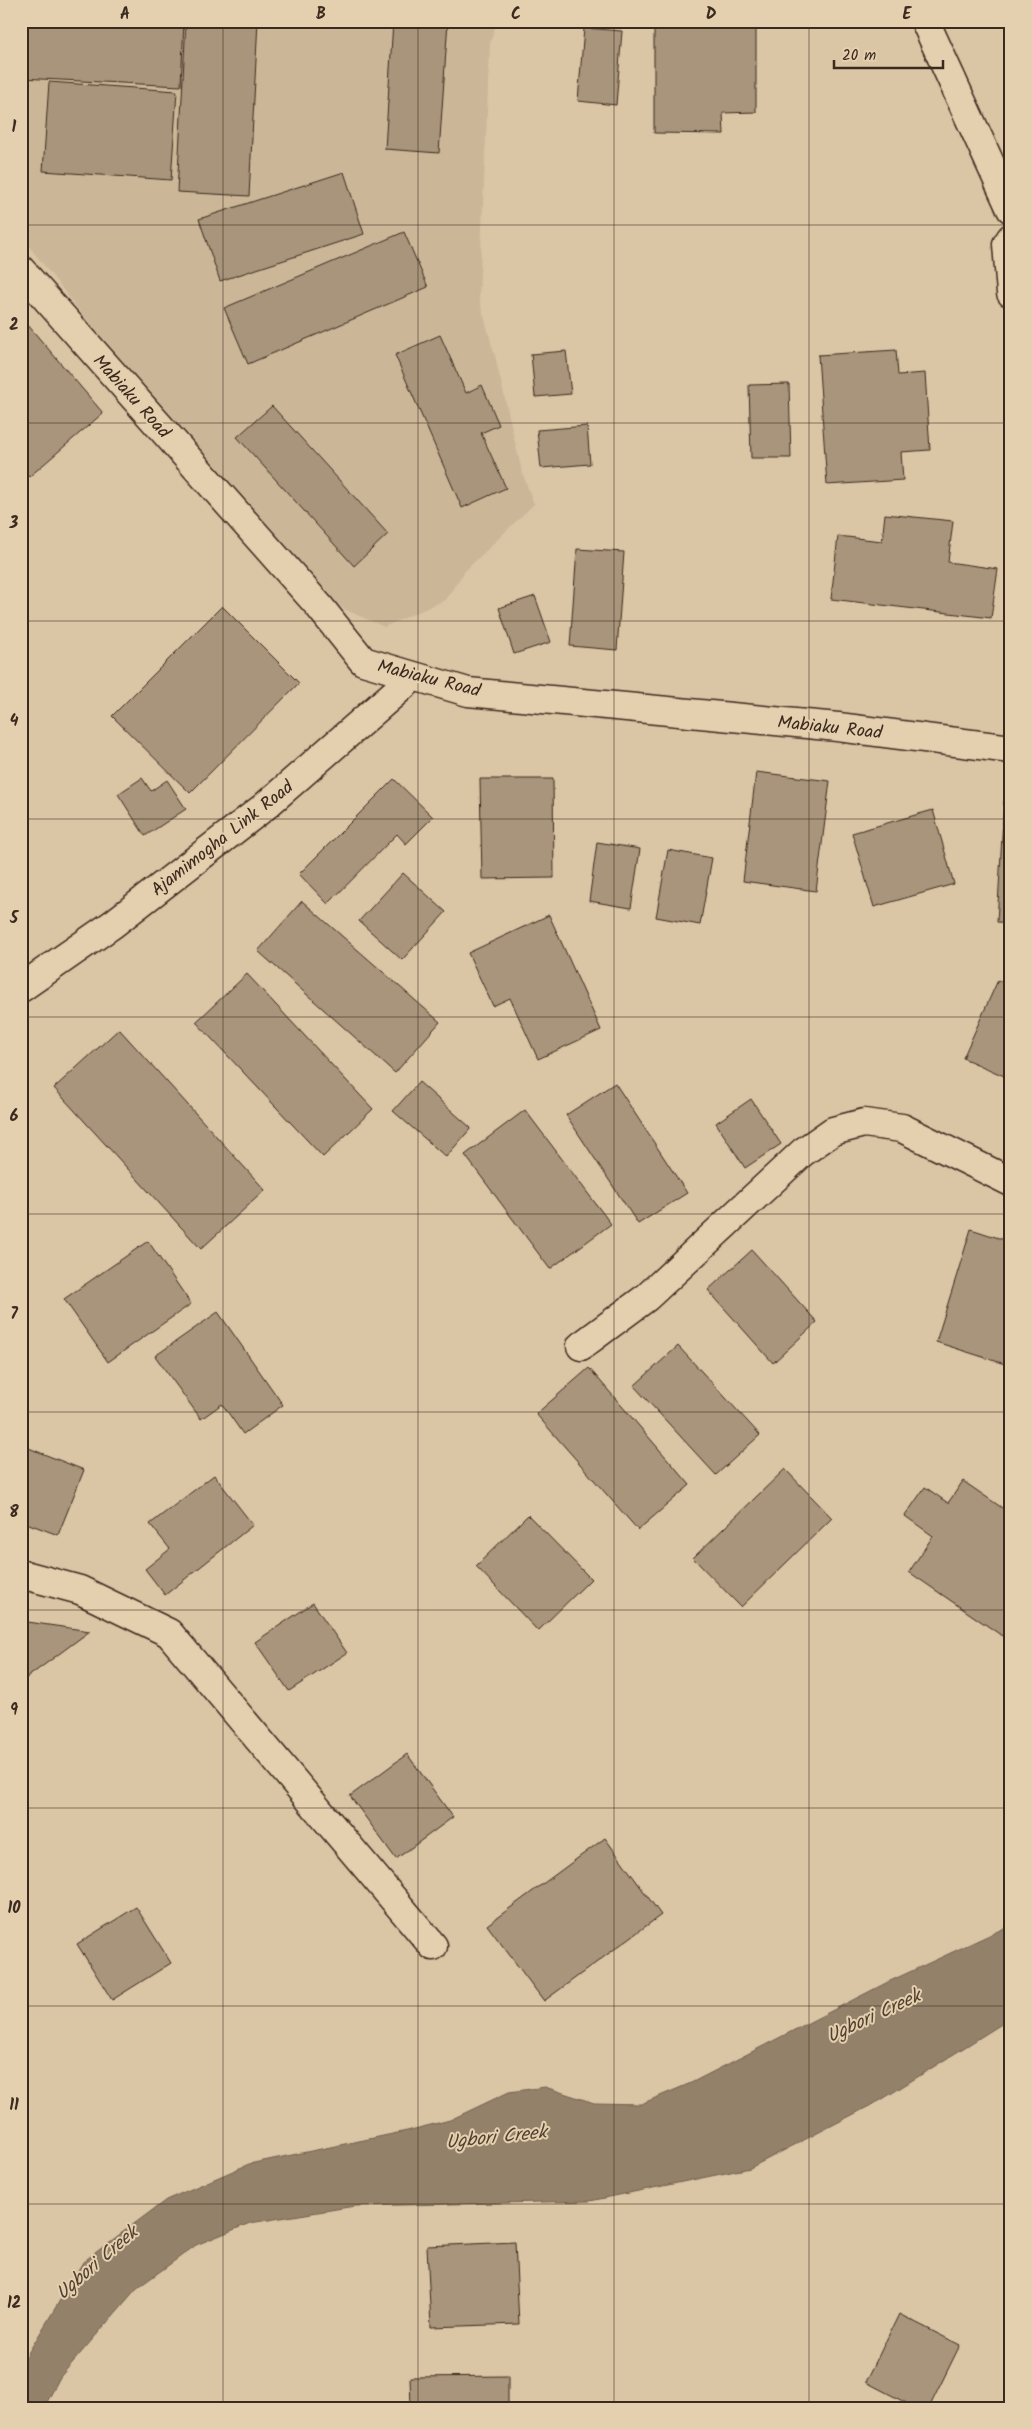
<svg xmlns="http://www.w3.org/2000/svg" width="1032" height="2429" font-family="Kalam,sans-serif">
<style>
.built{fill:#cbb798}
.water{fill:#94816a;stroke:#705e4c}
.building{fill:#a8957b;stroke:#3b2a1e}
.lines{fill:none;stroke-linecap:round;stroke-linejoin:round}
.street-casing{stroke:#3b2a1e;stroke-width:31}
.street{stroke:#e4cfae;stroke-width:28}
.grid{fill:none;stroke:#3b2a1e;stroke-width:1;stroke-opacity:0.55}
.labels{text-anchor:middle;stroke-width:4;stroke-linejoin:round;paint-order:stroke}
.street-label{font-size:18px;fill:#3b2a1e;stroke:#e4cfae}
.water-label{font-size:19px;font-style:italic;fill:#514031;stroke:#e4cfae}
.neatline{fill:none;stroke:#3b2a1e;stroke-width:2}
.grid-label{font-size:16px;text-anchor:middle;font-weight:bold;fill:#3b2a1e}
</style>
<rect width="100%" height="100%" fill="#dac5a5"/>
<filter id="ink" filterUnits="userSpaceOnUse"><feTurbulence type="fractalNoise" baseFrequency=".02" numOctaves="2"/><feDisplacementMap in="SourceGraphic" scale="10" xChannelSelector="R" yChannelSelector="G"/><feConvolveMatrix kernelMatrix="1 2 1 2 8 2 1 2 1" color-interpolation-filters="sRGB"/></filter>
<g filter="url(#ink)">
<path class="built" d="M21,21H497L490,43L479,298L496,360L522,472L534,504L465,571L445,600L384,627L333,604L152,404L21,236Z"/>
<path class="water" d="M1011,1925V2018L881,2100L750,2168L590,2201L355,2206L250,2223L196,2245L136,2289L60,2377L44,2408H21V2365L83,2262L166,2200L249,2164L407,2131L450,2120L509,2092L545,2087L594,2103L641,2104L691,2083L888,1982Z"/>
<path class="building" d="M22,21H184L181,86L21,78Z
M186,21H258L249,196L177,192Z
M393,21H448L439,153L385,149Z
M654,21H731V29H756V112L723,113L724,134L654,133Z
M584,28L622,31L616,105L578,101Z
M49,82L177,91L171,180L43,171Z
M344,172L364,234L220,281L199,219Z
M404,232L428,287L248,364L224,308Z
M21,317L103,413L29,477L21,468Z
M440,335L466,393L482,385L499,425L481,433L506,488L462,508L395,355Z
M896,350L898,375L925,373L930,450L901,452L903,480L827,485L818,355Z
M566,351L571,394L535,397L531,354Z
M789,384L791,458H751L749,385Z
M272,406L388,534L354,566L237,437Z
M587,426L590,464L541,468L537,430Z
M885,514L953,521L948,562L998,569L991,618L831,599L838,536L882,541Z
M577,549L624,552L617,650L570,646Z
M535,596L551,642L514,654L499,608Z
M222,606L299,683L190,793L112,716Z
M756,772L830,781L816,891L743,881Z
M142,778L151,791L167,780L186,809L145,836L118,794Z
M394,779L433,817L406,844L397,834L328,904L299,874Z
M480,779H553L554,878L482,879Z
M1004,801H1011V923L997,922Z
M933,810L954,884L874,907L852,833Z
M597,842L640,849L631,908L589,901Z
M668,850L712,858L700,925L656,917Z
M403,873L446,912L402,960L359,921Z
M302,901L440,1022L395,1073L258,951Z
M549,915L601,1030L538,1059L510,998L493,1006L468,953Z
M247,974L373,1109L323,1157L196,1022Z
M998,980L1011,986V1079L963,1058Z
M119,1029L265,1190L201,1249L54,1088Z
M419,1082L471,1128L446,1157L393,1111Z
M615,1083L687,1193L638,1224L566,1115Z
M751,1099L781,1144L745,1168L716,1123Z
M525,1110L611,1224L550,1269L465,1155Z
M971,1229L1011,1242V1366L936,1342Z
M148,1241L191,1304L108,1362L64,1299Z
M752,1250L817,1322L773,1363L708,1290Z
M218,1312L283,1405L243,1434L222,1404L201,1419L155,1356Z
M678,1346L760,1435L716,1475L634,1386Z
M589,1368L690,1485L638,1530L536,1414Z
M21,1445L84,1470L58,1535L21,1521Z
M785,1469L832,1518L741,1607L693,1558Z
M214,1475L253,1525L165,1595L145,1569L170,1549L150,1524Z
M963,1481L1011,1514V1642L909,1572L933,1536L905,1516L925,1487L948,1503Z
M528,1515L591,1579L538,1631L476,1566Z
M313,1603L347,1653L289,1691L255,1642Z
M21,1621L90,1631L21,1682Z
M407,1754L453,1817L396,1859L350,1796Z
M605,1838L661,1915L544,2001L487,1925Z
M136,1907L171,1963L112,2000L77,1944Z
M515,2242L519,2324L431,2327L427,2246Z
M899,2314L960,2345L929,2408H916L866,2382Z
M508,2376V2408H411L410,2377Z"/>
<g class="lines">
<defs>
<path id="street" d="M925,21L1011,209
M1011,238L1007,244L1011,293
M21,270L319,606L363,661L468,692L838,727L1011,749
M21,988L113,924L264,807L413,677
M581,1346L647,1297L803,1152L833,1131L864,1123L902,1128L1011,1182
M21,1574L80,1590L169,1633L433,1946"/>
</defs>
<use href="#street" class="street-casing"/>
<use href="#street" class="street"/>
</g>
</g>
<path class="grid" d="M223,21V2408M418,21V2408M614,21V2408M809,21V2408M21,225H1011M21,423H1011M21,621H1011M21,819H1011M21,1017H1011M21,1214H1011M21,1412H1011M21,1610H1011M21,1808H1011M21,2006H1011M21,2204H1011"/>
<g class="labels">
<g class="street-label">
<text transform="translate(132 396) rotate(48)" y="6">Mabiaku Road</text>
<text transform="translate(429 678) rotate(14)" y="6">Mabiaku Road</text>
<text transform="translate(830 727) rotate(6)" y="6">Mabiaku Road</text>
<text transform="translate(222 838) rotate(-38)" y="6">Ajamimogha Link Road</text>
</g>
<g class="water-label">
<text transform="translate(873 2015) rotate(-25)" y="7">Ugbori Creek</text>
<text transform="translate(496 2136) rotate(-6)" y="7">Ugbori Creek</text>
<text transform="translate(96 2262) rotate(-41)" y="7">Ugbori Creek</text>
</g>
</g>
<rect width="1032" height="2429" fill="none" stroke="#e4cfae" stroke-width="55"/>
<path d="M834 60v8h109v-8" fill="none" stroke="#3b2a1e" stroke-width="2.5"/>
<text x="842" y="60" font-size="15" fill="#3b2a1e" stroke="#e4cfae" stroke-width="4" paint-order="stroke">20 m</text>
<rect x="28" y="28" width="976" height="2374" class="neatline"/>
<g class="grid-label">
<text x="125" y="19">A</text>
<text x="321" y="19">B</text>
<text x="516" y="19">C</text>
<text x="711" y="19">D</text>
<text x="907" y="19">E</text>
<text x="14" y="132">1</text>
<text x="14" y="330">2</text>
<text x="14" y="528">3</text>
<text x="14" y="726">4</text>
<text x="14" y="923">5</text>
<text x="14" y="1121">6</text>
<text x="14" y="1319">7</text>
<text x="14" y="1517">8</text>
<text x="14" y="1715">9</text>
<text x="14" y="1913">10</text>
<text x="14" y="2110">11</text>
<text x="14" y="2308">12</text>
</g>
</svg>
